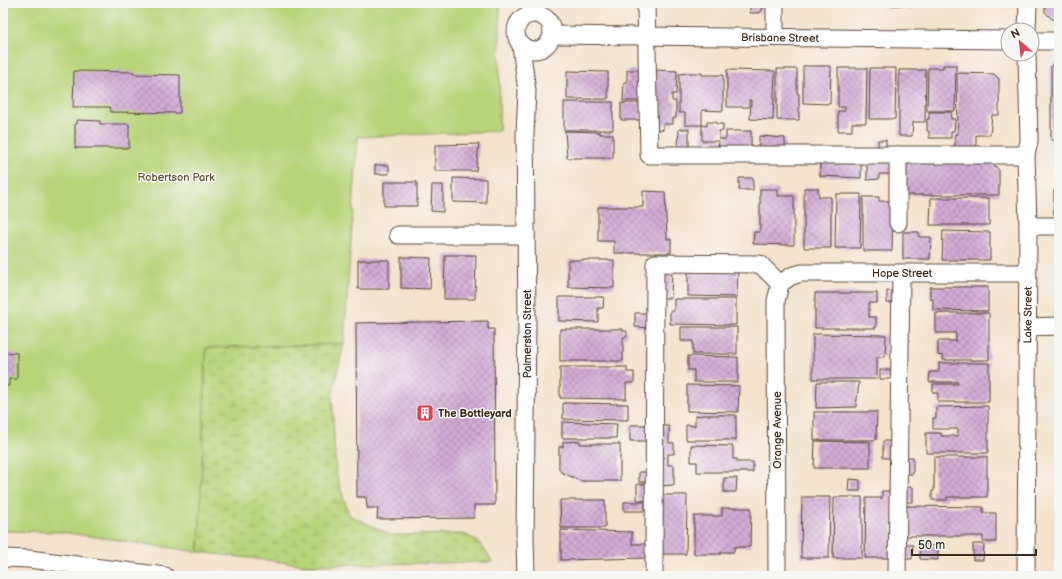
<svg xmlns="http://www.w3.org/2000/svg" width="1062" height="579" font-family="'Balsamiq Sans',sans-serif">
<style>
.green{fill:#b9d379;stroke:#7a7e4c}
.wetland{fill:url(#wetland-marsh);stroke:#7a7e4c}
.building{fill:url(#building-cross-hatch)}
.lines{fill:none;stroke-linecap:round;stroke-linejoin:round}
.minor-casing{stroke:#574638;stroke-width:19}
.minor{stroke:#fff;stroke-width:17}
.labels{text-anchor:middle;stroke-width:3;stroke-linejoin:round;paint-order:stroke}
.street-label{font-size:11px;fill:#3b2a1e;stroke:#f6f6f2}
.park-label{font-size:11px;fill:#5a5435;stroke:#f6f6f2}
.poi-label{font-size:11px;font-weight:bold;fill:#3b2a1e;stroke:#f6f6f2;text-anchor:start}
</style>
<defs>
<pattern id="wetland-marsh" width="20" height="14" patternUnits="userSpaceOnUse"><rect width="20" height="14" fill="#b9d379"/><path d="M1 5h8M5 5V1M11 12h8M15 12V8" fill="none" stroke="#a0b568"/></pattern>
<pattern id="building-cross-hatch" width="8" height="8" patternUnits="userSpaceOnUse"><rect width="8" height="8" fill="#d1acd5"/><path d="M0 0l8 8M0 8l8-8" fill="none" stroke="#ab8cac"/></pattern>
</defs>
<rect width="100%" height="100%" fill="#f6f6f2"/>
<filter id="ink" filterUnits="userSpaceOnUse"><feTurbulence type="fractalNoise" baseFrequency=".025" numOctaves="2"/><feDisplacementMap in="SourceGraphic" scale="8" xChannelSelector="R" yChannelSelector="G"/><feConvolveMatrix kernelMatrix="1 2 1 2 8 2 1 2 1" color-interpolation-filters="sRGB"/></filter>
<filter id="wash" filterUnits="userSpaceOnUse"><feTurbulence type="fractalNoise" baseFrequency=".012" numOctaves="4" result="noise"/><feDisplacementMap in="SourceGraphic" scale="16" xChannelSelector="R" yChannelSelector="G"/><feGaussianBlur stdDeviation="0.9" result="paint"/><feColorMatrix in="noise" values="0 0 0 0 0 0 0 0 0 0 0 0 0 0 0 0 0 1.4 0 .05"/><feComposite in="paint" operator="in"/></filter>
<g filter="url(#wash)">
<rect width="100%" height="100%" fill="#f4e2cc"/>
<path class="green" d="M3,3H500L499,131L358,137L344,344L206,348L199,552L62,532L3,531Z"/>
<path class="wetland" d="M344,344L332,396L336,474L349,515L391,535L462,534C478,538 485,549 492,562L307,565L199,552L206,348Z"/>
<g id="blocks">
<path class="building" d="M565,3H622V6L565,5Z
M728,3H763V8L760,13H750V6L728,5Z
M882,3H906V5L882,6Z
M908,3H932V6H908Z
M1045,3H1059V19H1052L1045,12Z
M1054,63H1059V140H1051V66Z
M943,65H956L955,111H927L928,68H943Z
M803,66H831L830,104L803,103Z
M838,68H867L866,123H852V131H838V111H845V107H838Z
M870,68H896L895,119H869Z
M777,69H797V93L799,94V120H777Z
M627,70H643V101H623L624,82H627Z
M653,70L677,71L676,94H672V101H676V118H673V124H663V130H652Z
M727,70L775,71L773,120L750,119L751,100H749V107H727Z
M899,70H926L925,122H913L912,136H899Z
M74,71L134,72V74L180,75V113L111,112L110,107H73Z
M567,71L608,72V99H567Z
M687,73H702V75H723V111L702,110V125H685V113H679V74Z
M957,73L994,74L999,79V115H992L990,135H976V150H955V134H958Z
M564,102H613V130H564Z
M621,103H641V120H621Z
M929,112H952L951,119H955L954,131H951V138H929V131H927V119H929Z
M77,120L100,121V124H129V148H75V124H77Z
M707,122H716V124H723V131H719V139H726V131H751V152L718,149L719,141H702V125L707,126Z
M679,129H689V149H678Z
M565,131L600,132V134H613V158H567Z
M759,136L785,138V150L759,153Z
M878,140H886V149H878Z
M1056,141H1059V188H1056Z
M479,144L476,171H435V145Z
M907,160L990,161L999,170V195H900V168Z
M820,161H861V178L820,176Z
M867,161H894V174H879V179L867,180Z
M375,165H389V174H375Z
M453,178L486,179V203L453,202Z
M739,178H753V190H739Z
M384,182H417V206H384Z
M432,185H443V212L431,211Z
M804,188H818L819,197H831V248H804Z
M760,189H778V196H794V245L753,244L754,232H760Z
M1054,190H1059V214H1054Z
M643,191L665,192L667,239H671V253H614V241H598V207H643Z
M836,194H861L860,248H835Z
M863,197H879V201H893L892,251H863Z
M931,198H989V225H930Z
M943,231L990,232V260H942Z
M903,232H919V237H931L930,259H903Z
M1057,239H1059V264H1057Z
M445,255H476L475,299H444Z
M401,257L431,258L430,289L401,288Z
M358,260H389V289H358Z
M568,260H614V288L568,287Z
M1057,265H1059V317H1056Z
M672,268L671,298H659V273Z
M688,268L738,269L737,297L688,296Z
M930,287H988V311L933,310V299H930Z
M887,291H894V303H887Z
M815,293H877V303H869V317H876V328H815Z
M559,297H604L603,308H598V322L559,321Z
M674,299H736V325L670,324V311H674Z
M635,313H651V328L635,327Z
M936,313H989V360H943V356L938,355V341H956V333H936Z
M488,321V329H494L495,505H474V518L377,519L378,508H367L366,497H357L356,323Z
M681,327H737V354H693V341H681Z
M560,329H623V331H627V337H623V361H560Z
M813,334L886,335L885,357H877V379H813Z
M3,352L17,353V379H9V386H3Z
M688,356L738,357V382H694V370H688Z
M939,363H989V402H938V393H933V384H958V382H929L930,372H939Z
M560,367H627V372H634V383H626V399L560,398Z
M880,370H895V379H880Z
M817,382H859L856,407L816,408Z
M687,385L739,386L738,412L687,411Z
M563,403L628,404V420L563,419Z
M988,406V453H926V433H941V436H958V429H933V418H936V407Z
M814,412H877L876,440H814Z
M704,415H736V440H686V425L695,426V416Z
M562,422L617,424L616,438H562Z
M630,425H649L648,441H630Z
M660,426H669V443H674V454H668V465H674V485L659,486Z
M580,441V444H620V481H581L561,472L559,469V447H563V442Z
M815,441L870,442V468H814Z
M883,441H895V458H883Z
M691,445L733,446V459H737V462H753V472H697V462H691Z
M904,457H913V474H904Z
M934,457H987V497H947V500H932V491H934Z
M639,472H648V482H639Z
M724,478H737L736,492H724Z
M849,479L860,480V491H848Z
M637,484H649V501L637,500Z
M903,487H913V502H903Z
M882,491H893V558H865L866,498H882Z
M660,495H687L686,554H659Z
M802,497H830L829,558H801Z
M834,497H862V558H833Z
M560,500H605V528H561Z
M624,502H645V511H624Z
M903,506L983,507V513H996V542H983V536H903Z
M722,508H751L750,547H734V552H721V554H694V516H722Z
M561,530L632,532V544H647V558L561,560Z
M973,544H984L983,560H973Z
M903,545H913L912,559H903Z
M920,545L938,546V560L920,559Z"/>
</g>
</g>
<g filter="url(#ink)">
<use href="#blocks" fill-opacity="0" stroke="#574638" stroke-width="1"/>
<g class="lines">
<defs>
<g id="minor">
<path d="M646,3L649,155H1026"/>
<circle cx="534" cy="32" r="18"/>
<path d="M1027,30L1028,3"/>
<path id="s1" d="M552,35L1008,40"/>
<path d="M775,37V3"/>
<path d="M1032,41H1059"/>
<path d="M521,46L527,91L525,134L527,315L525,539L526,576"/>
<path d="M898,223V155"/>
<path d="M1028,226H1059"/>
<path d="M398,235H526"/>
<path id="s2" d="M780,284L791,276L802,273H1027"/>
<path d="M1027,327L1059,326"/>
<path d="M3,558L29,559L165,576"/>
<path d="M654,576L655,263L760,264L780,284"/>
<path d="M777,576L776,301L780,284"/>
<path d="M897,576L901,274"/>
<path id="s3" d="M1026,576L1028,226L1026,155L1029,141L1027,54"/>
</g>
</defs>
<use href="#minor" class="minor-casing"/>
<use href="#minor" class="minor"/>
</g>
</g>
<defs>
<symbol id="building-square" viewBox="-11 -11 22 22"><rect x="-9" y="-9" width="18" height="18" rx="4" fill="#d1495b" stroke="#f6f6f2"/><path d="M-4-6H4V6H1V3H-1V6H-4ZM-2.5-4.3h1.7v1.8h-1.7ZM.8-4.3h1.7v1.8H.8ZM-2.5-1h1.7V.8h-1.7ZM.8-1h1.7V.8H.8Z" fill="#fff"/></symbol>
</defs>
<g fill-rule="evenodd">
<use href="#building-square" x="415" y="403" width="20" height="20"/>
</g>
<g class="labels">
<g class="street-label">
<text dy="4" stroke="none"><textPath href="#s1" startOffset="228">Brisbane Street</textPath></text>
<text dy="4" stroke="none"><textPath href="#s2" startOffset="125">Hope Street</textPath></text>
<text dy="4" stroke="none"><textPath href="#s3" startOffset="261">Lake Street</textPath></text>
<text transform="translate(527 334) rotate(-90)" y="4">Palmerston Street</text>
<text transform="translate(777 430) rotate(-90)" y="4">Orange Avenue</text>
</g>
<g class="park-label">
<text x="176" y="181">Robertson Park</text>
</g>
<g class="poi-label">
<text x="438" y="417">The Bottleyard</text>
</g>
</g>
<rect width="1062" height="579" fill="none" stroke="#f6f6f2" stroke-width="16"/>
<g transform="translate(1020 42) rotate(332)"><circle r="19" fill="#f6f6f2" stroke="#aba49d"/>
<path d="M0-3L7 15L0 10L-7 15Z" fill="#d1495b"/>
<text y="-6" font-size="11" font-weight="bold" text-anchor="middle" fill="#3b2a1e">N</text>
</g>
<path d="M912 549v6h124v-6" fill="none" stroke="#3b2a1e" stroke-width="2"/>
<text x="918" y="549" font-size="12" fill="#3b2a1e" stroke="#f6f6f2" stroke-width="3" paint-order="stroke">50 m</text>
</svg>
